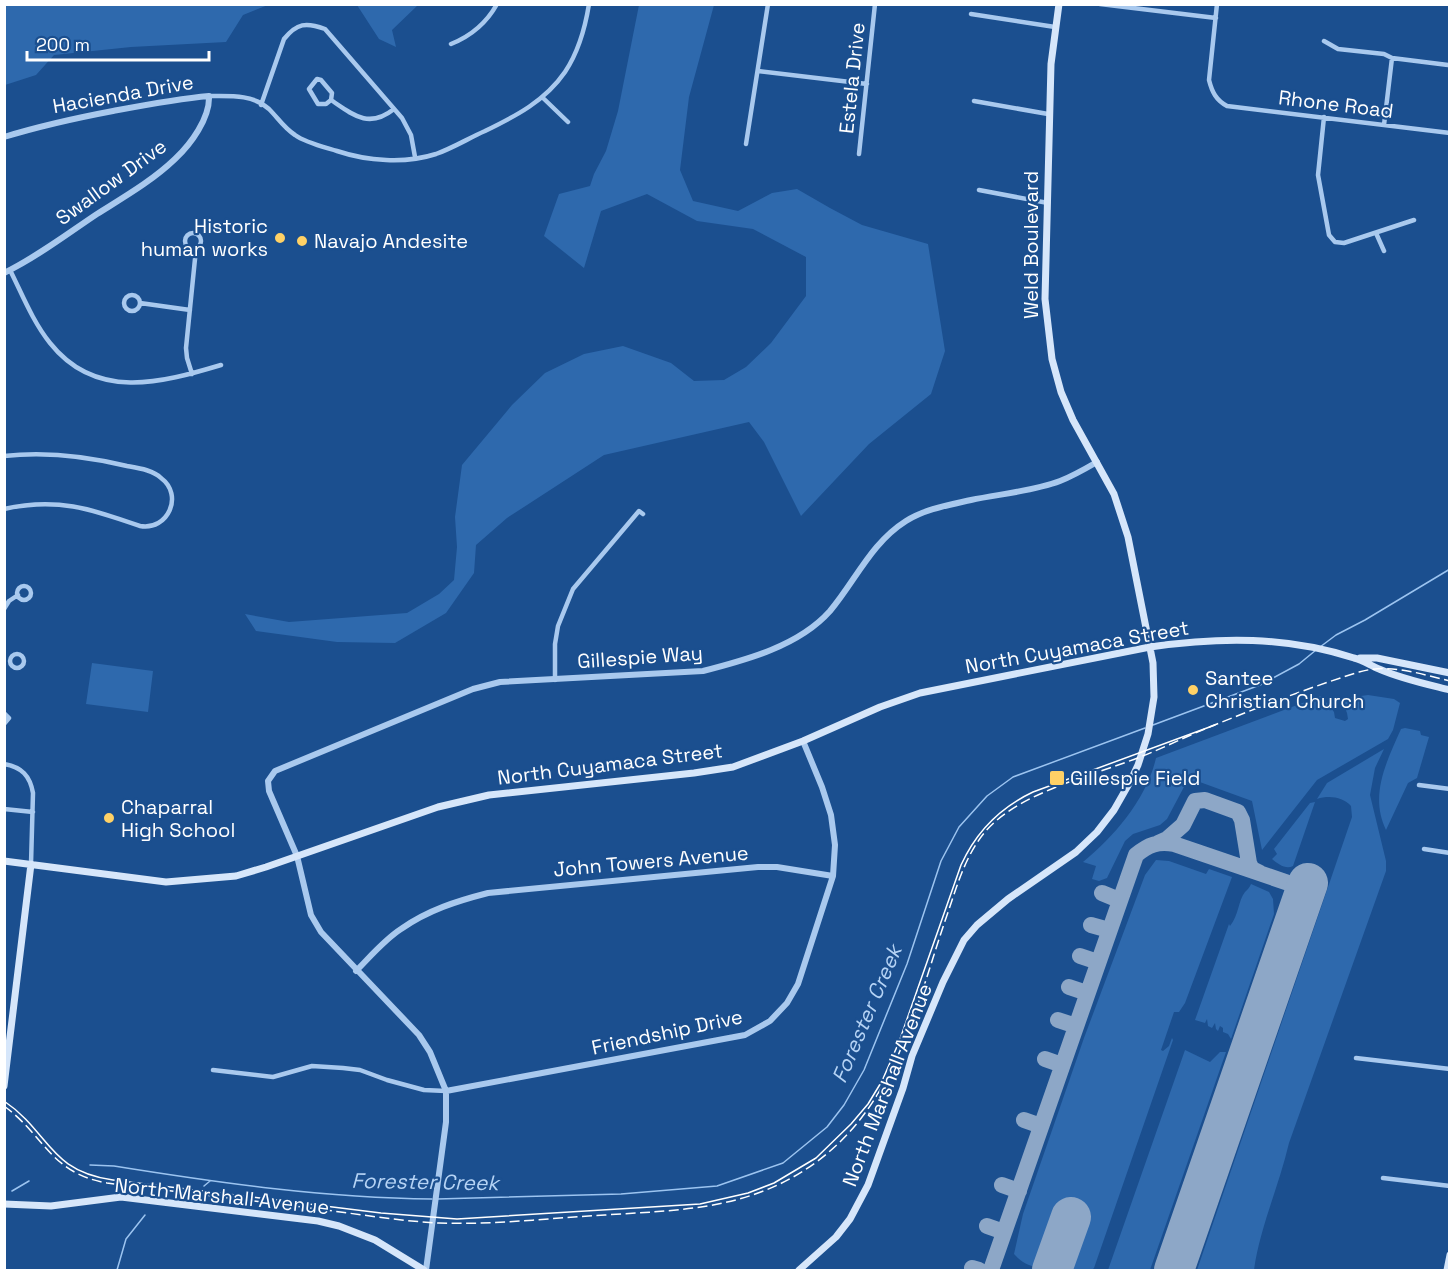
<svg xmlns="http://www.w3.org/2000/svg" width="1454" height="1275" font-family="'Space Grotesk',sans-serif">
<style>
.green{fill:#2e69ad}
.lines{fill:none;stroke-linecap:round;stroke-linejoin:round}
.stream{stroke:#9cc4f0;stroke-width:1.5}
.taxiway{stroke:#8da7c7;stroke-width:16}
.runway{stroke:#8da7c7;stroke-width:40}
.minor{stroke:#a9c9ee;stroke-width:4.5}
.tertiary{stroke:#a9c9ee;stroke-width:6}
.secondary{stroke:#d6e6fa;stroke-width:7}
.tram{stroke:#fff;stroke-width:1.5}
.rail{stroke:#fff;stroke-width:1.5;stroke-dasharray:10 4.5;stroke-linecap:butt}
.poi-dot{fill:#ffd166;stroke:#1b4f8f;stroke-width:2}
.labels{text-anchor:middle;stroke-width:4.5;stroke-linejoin:round;paint-order:stroke}
.street-label{font-size:20px;fill:#fff;stroke:#1b4f8f}
.poi-label{font-size:20px;fill:#fff;stroke:#1b4f8f;text-anchor:start}
.water-label{font-size:21px;font-style:italic;fill:#b5d3f5;stroke:#1b4f8f}
</style>
<rect width="100%" height="100%" fill="#1b4f8f"/>
<path class="green" d="M4,5L5,4L268,5L243,15L226,42L131,47L54,55L36,75L5,85Z
M357,5H418L392,30L396,47L379,39Z
M639,5H714L689,97L680,170L693,201L738,211L772,193L797,189L830,208L862,225L928,244L945,351L931,394L869,444L801,516L764,442L749,422L604,455L507,518L476,545L474,573L446,613L395,643L337,642L256,631L245,614L289,622L407,613L439,594L454,580L457,547L455,517L462,465L512,405L545,373L584,354L623,346L671,363L694,381L724,380L746,367L771,343L806,296V257L753,229L697,221L647,194L601,211L584,268L544,236L559,194L590,186L594,174L606,151L618,111Z
M92,663L153,671L148,712L86,704Z
M1368,695L1394,699L1400,703L1393,730L1388,739L1317,780L1262,850L1252,801L1197,781L1185,785L1167,819L1160,825L1133,834L1125,841L1107,878L1099,881L1092,879L1096,866L1083,862C1114,837 1147,798 1156,758L1321,696L1334,712L1335,718L1345,721L1348,719L1347,713L1342,701L1347,698Z
M1405,728L1420,731L1421,735L1429,737L1417,778L1408,783L1386,830C1369,795 1387,761 1401,729Z
M1384,749L1375,768L1370,795L1386,861V871L1289,1143C1279,1186 1260,1227 1254,1270H1197L1352,817L1351,806C1343,797 1329,795 1317,799L1327,783Z
M1315,802L1293,866C1286,870 1278,864 1272,859L1277,854L1274,849L1310,803Z
M1156,860L1169,861L1206,874L1209,869L1232,877L1185,1003L1179,1012H1174L1161,1050L1163,1051L1169,1046L1172,1038L1173,1040L1094,1268L1092,1270H1066L1084,1219L1082,1216L1063,1210L1059,1214L1040,1264L1037,1267C1028,1266 1020,1261 1014,1254L1023,1214L1084,1038L1145,875Z
M1251,884L1269,892L1273,899L1274,914L1231,1039L1228,1034L1223,1032V1028L1220,1026L1218,1031L1216,1029L1215,1023L1212,1028L1208,1026L1207,1019L1205,1023L1195,1020L1229,924L1230,926C1239,915 1238,901 1245,892C1248,889 1250,887 1251,884Z
M1185,1050L1210,1062L1220,1052H1226L1150,1270H1108Z"/>
<g class="lines">
<path class="stream" d="M1320,647L1336,635L1365,620L1450,569
M1153,725L1260,685L1299,664L1316,650
M90,1165L114,1166C220,1183 325,1198 432,1199
M204,1186L210,1181
M12,1191L29,1181
M437,1199L621,1194L717,1186L783,1163L827,1127L844,1105L864,1070L907,964L941,861L959,827L987,796L1013,777L1145,728
M117,1270L126,1239L145,1215"/>
<path class="taxiway" d="M1158,843L1167,839L1183,825L1195,801L1205,800L1238,812L1242,820L1249,863L1252,869L1260,873
M1102,893L1119,900
M1091,925L1109,930
M1080,956L1098,962
M1069,987L1087,993
M1058,1020L1076,1026
M1045,1059L1062,1065
M1024,1120L1041,1126
M1002,1185L1019,1191
M987,1226L1004,1232
M972,1268L979,1270
M991,1270L1136,855C1148,845 1158,841 1174,844L1306,889"/>
<path class="runway" d="M1052,1270L1071,1217
M1174,1270L1308,883"/>
<path class="minor" d="M1100,4L1216,18
M1217,4L1209,80C1212,92 1216,100 1227,106L1450,133
M971,14L1055,27
M1324,41L1338,49L1384,54L1392,58L1448,65
M451,44C471,36 486,24 497,4
M758,71L867,84
M209,96C229,96 253,94 269,109C278,118 284,128 295,135C306,143 324,147 337,151C367,161 405,164 436,154C453,148 469,138 485,131C516,116 545,101 565,72C579,51 585,29 589,4
M542,97L568,122
M331,100L326,104H318L309,89L317,79L321,80L332,93L331,100C353,115 369,129 394,109
M974,101L1048,114
M261,105L284,39C297,23 306,22 325,29L402,118L411,135L415,157
M1324,117L1318,175L1329,235L1335,242L1344,243L1414,220
M1384,125L1392,58
M746,144L768,4
M859,154L875,4
M979,190L1048,203
M1376,233L1384,251
M185 241a8 8 0 1 1 16 0a8 8 0 1 1-16 0Z
M10,270C22,294 33,322 50,343C96,401 161,383 221,365
M124 303a8 8 0 1 1 16 0a8 8 0 1 1-16 0Z
M140,303L190,310
M192,374L187,358L186,348L196,249
M4,456C47,451 86,456 127,466C138,468 153,470 161,478C184,495 168,531 140,526C91,509 57,497 4,509
M17 593a7 7 0 1 1 14 0a7 7 0 1 1-14 0Z
M4,609L9,601L18,595
M10 661a7 7 0 1 1 14 0a7 7 0 1 1-14 0Z
M555,680V644L558,626L573,589L639,511L643,514
M4,713L9,718L4,724
M4,764C22,767 30,776 33,793L31,864
M1419,785L1450,789
M4,809L33,812
M1424,849L1450,853
M1356,1058L1450,1069
M213,1070L273,1077L312,1066L343,1068L360,1070L387,1080L424,1090L446,1091
M1383,1178L1450,1186"/>
<path class="tertiary" d="M4,137C40,126 76,118 113,111C145,105 176,99 209,96C210,118 191,144 175,159C152,181 124,197 97,214C67,234 37,257 4,273
M356,971C370,957 384,940 401,929C428,910 457,901 488,893L758,867H777L833,876
M446,1091L745,1035L770,1021L787,1003L798,984L833,876L835,845L831,815L822,787L803,741
M426,1270L446,1122V1091L430,1052L419,1035L321,932L311,915L297,856L269,791L268,781L275,771L473,689L500,682L703,671C746,660 799,646 830,611C856,580 871,543 906,521C925,509 949,505 971,500C1000,494 1034,491 1060,481C1073,476 1085,469 1097,462"/>
<path class="secondary" d="M1360,658H1377L1450,673
M4,861L166,882L236,876L266,867L438,807L489,795L694,773L733,767L803,741L880,707L920,693L1150,647C1219,637 1287,636 1354,658C1363,660 1371,666 1379,669C1402,679 1426,684 1450,690
M4,1086L31,864
M4,1204L51,1206L121,1197L318,1221L339,1226L375,1240L424,1270
M799,1270L836,1237L850,1219L868,1185L903,1088L912,1056L943,982L964,940L977,925L1008,899L1076,852L1097,832L1114,810L1130,782L1138,765L1148,734L1154,697L1153,663L1128,537L1114,494L1073,420L1061,392L1052,359L1045,299L1051,64L1059,4
M1447,1270L1450,1255"/>
<path class="tram" d="M4,1101C50,1132 48,1171 113,1180L381,1213L457,1219L700,1204L748,1193L774,1183L816,1158L851,1124L868,1104L882,1081L899,1042L961,865C976,832 999,808 1033,792L1215,725"/>
<path class="rail" d="M4,1106C45,1136 50,1173 107,1183C178,1192 248,1200 318,1209C358,1214 398,1221 439,1223C494,1225 550,1218 605,1215C681,1210 750,1210 815,1163C895,1105 915,1010 945,921C956,890 964,857 985,832C1019,792 1092,776 1140,757C1166,747 1191,734 1217,724C1264,705 1311,687 1359,672C1390,663 1420,674 1450,681"/>
</g>
<g class="poi-dot">
<circle cx="280" cy="238" r="6"/>
<circle cx="302" cy="241" r="6"/>
<circle cx="1193" cy="690" r="6"/>
<rect x="1049" y="770" width="16" height="16" rx="3"/>
<circle cx="109" cy="818" r="6"/>
</g>
<g class="labels">
<g class="street-label">
<text transform="translate(852 78) rotate(-84)" y="7">Estela Drive</text>
<text transform="translate(123 94) rotate(-10)" y="7">Hacienda Drive</text>
<text transform="translate(1336 104) rotate(7)" y="7">Rhone Road</text>
<text transform="translate(111 182) rotate(-36)" y="7">Swallow Drive</text>
<text transform="translate(1031 245) rotate(-90)" y="7">Weld Boulevard</text>
<text transform="translate(1077 647) rotate(-10)" y="7">North Cuyamaca Street</text>
<text transform="translate(640 657) rotate(-4)" y="7">Gillespie Way</text>
<text transform="translate(610 764) rotate(-7)" y="7">North Cuyamaca Street</text>
<text transform="translate(651 861) rotate(-5)" y="7">John Towers Avenue</text>
<text transform="translate(667 1032) rotate(-12)" y="7">Friendship Drive</text>
<text transform="translate(887 1085) rotate(-69)" y="7">North Marshall Avenue</text>
<text transform="translate(222 1196) rotate(6)" y="7">North Marshall Avenue</text>
</g>
<g class="poi-label">
<text x="268" y="233" text-anchor="end">Historic<tspan x="268" dy="23">human works</tspan></text>
<text x="314" y="248">Navajo Andesite</text>
<text x="1205" y="685">Santee<tspan x="1205" dy="23">Christian Church</tspan></text>
<text x="1070" y="785">Gillespie Field</text>
<text x="121" y="814">Chaparral<tspan x="121" dy="23">High School</tspan></text>
</g>
<g class="water-label">
<text transform="translate(867 1014) rotate(-67)" y="7">Forester Creek</text>
<text transform="translate(425 1182) rotate(1)" y="7">Forester Creek</text>
</g>
</g>
<rect width="1454" height="1275" fill="none" stroke="#ffffff" stroke-width="12"/>
<path d="M27 51v9h182v-9" fill="none" stroke="#ffffff" stroke-width="3"/>
<text x="36" y="51" font-size="18" fill="#ffffff" stroke="#1b4f8f" stroke-width="4.5" paint-order="stroke">200 m</text>
</svg>
